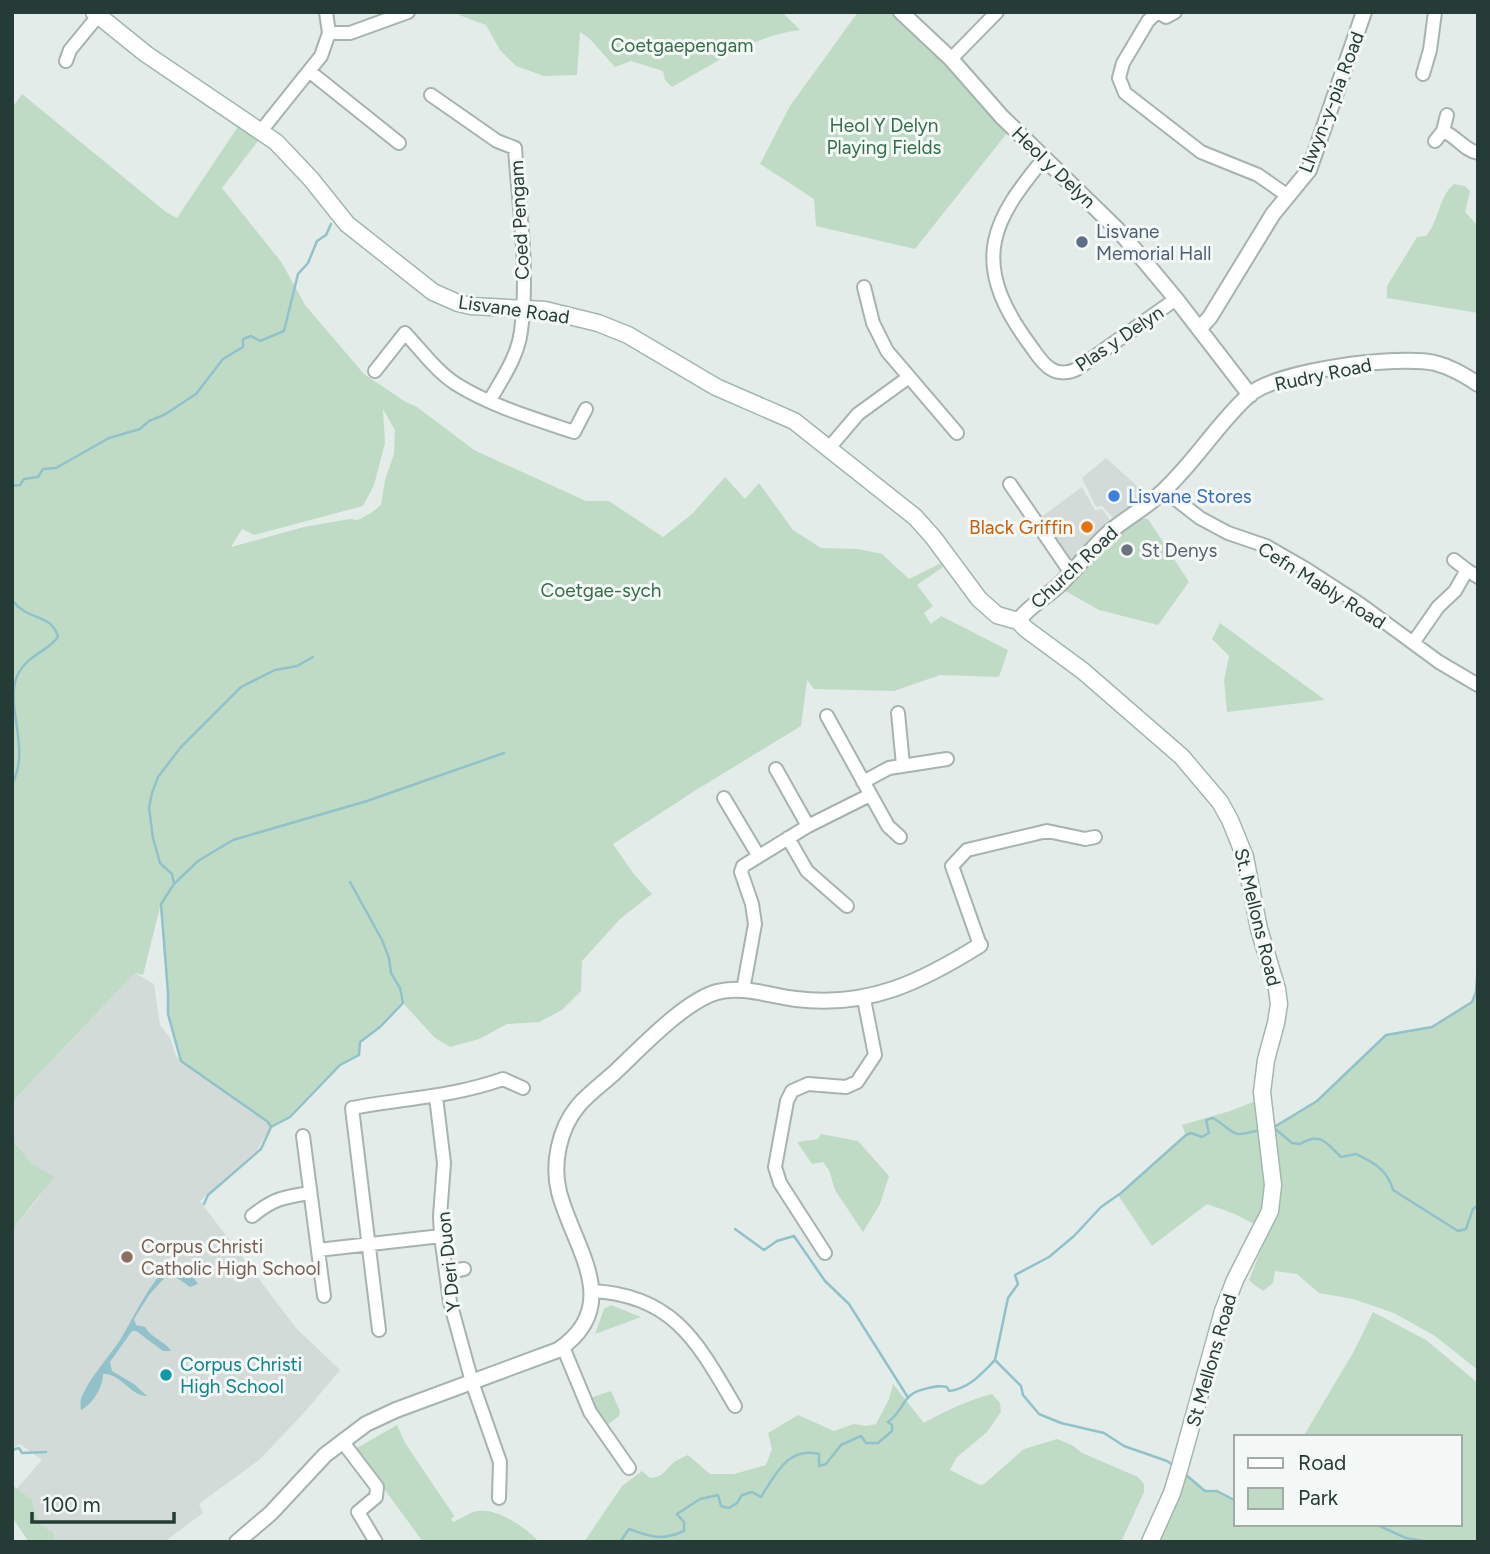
<svg xmlns="http://www.w3.org/2000/svg" width="1490" height="1554" font-family="Figtree,sans-serif">
<style>
.built{fill:#d2dbd7}
.green{fill:#bfdbc6;fill-rule:evenodd}
.water{fill:#91c2cb}
.lines{fill:none;stroke-linecap:round;stroke-linejoin:round}
.stream{stroke:#91c2cb;stroke-width:2.5}
.minor-casing{stroke:#a6b3af;stroke-width:16}
.tertiary-casing{stroke:#a6b3af;stroke-width:18}
.secondary-casing{stroke:#a3b6b0;stroke-width:19}
.minor{stroke:#fff;stroke-width:12}
.tertiary{stroke:#fff;stroke-width:14}
.secondary{stroke:#fff;stroke-width:16}
.service-dot{fill:#5c6f8a;stroke:#f4f8f6;stroke-width:2.5}
.shop-dot{fill:#3f7fe0;stroke:#f4f8f6;stroke-width:2.5}
.food-dot{fill:#e8710a;stroke:#f4f8f6;stroke-width:2.5}
.worship-dot{fill:#6b7280;stroke:#f4f8f6;stroke-width:2.5}
.education-dot{fill:#8d6e63;stroke:#f4f8f6;stroke-width:2.5}
.culture-dot{fill:#0f9aa8;stroke:#f4f8f6;stroke-width:2.5}
.labels{text-anchor:middle;stroke-width:6;stroke-linejoin:round;paint-order:stroke}
.park-label{font-size:19px;fill:#336e4a;stroke:#f4f8f6}
.street-label{font-size:19px;fill:#253b35;stroke:#f4f8f6}
.service-label{font-size:19px;fill:#4e5e75;stroke:#f4f8f6;text-anchor:start}
.shop-label{font-size:19px;fill:#366cbe;stroke:#f4f8f6;text-anchor:start}
.food-label{font-size:19px;fill:#c56008;stroke:#f4f8f6;text-anchor:end}
.worship-label{font-size:19px;fill:#5b616d;stroke:#f4f8f6;text-anchor:start}
.education-label{font-size:19px;fill:#785e54;stroke:#f4f8f6;text-anchor:start}
.culture-label{font-size:19px;fill:#0d838f;stroke:#f4f8f6;text-anchor:start}
</style>
<rect width="100%" height="100%" fill="#e3ece8"/>
<path class="built" d="M1106,458L1134,483L1145,498L1115,520L1102,506L1096,507L1082,478Z
M1082,487L1095,510L1102,509L1112,523L1071,561L1040,518Z
M135,973L154,984L160,1025L170,1038L176,1056L271,1126L257,1150L200,1201L296,1328L340,1370L303,1414L259,1460L199,1504L203,1513L164,1542H41L12,1494L42,1460L20,1444L12,1449V1230L40,1196L31,1163L12,1139V1102Z"/>
<path class="green" d="M460,12H782L800,30C754,35 712,65 672,87L665,80L663,71L631,61L615,67L590,39L580,32L577,75L544,76L516,66L500,50L486,25L459,15Z
M858,12H890L936,53L1007,133L915,249L816,226L814,199L760,164L790,106Z
M22,94L166,212L177,218L241,122L261,137L222,188L282,263L305,305L364,374L404,401L417,407L474,450L586,501H609L663,537L692,514L725,477L745,499L759,483L793,530L821,548L858,549L882,554L909,579L941,563L943,567L917,585L933,606L924,613L931,624L941,616L1008,650L999,677L940,675L894,691L814,689L807,680L801,726L696,790L613,844L633,873L652,894L620,919L582,961L581,991L562,1010L539,1022L507,1024L479,1039L450,1047L435,1038L403,1003L380,1027L360,1042L359,1055L340,1065L290,1117L271,1127L268,1122L181,1061L168,1014V993L160,907L143,975L135,973L12,1102V108ZM383,409L395,430L394,454L385,480L381,505L371,513L358,520L350,519L304,527L231,547L242,529L254,535L363,506L374,485L385,443Z
M1454,184L1465,186L1470,191L1465,212L1478,226V313L1387,298V286L1417,237L1426,236C1439,221 1439,196 1454,184Z
M1136,518L1148,519L1189,582L1158,625L1099,610L1062,589L1102,546Z
M1220,623L1325,700L1227,712L1224,680L1229,656L1212,639Z
M1478,963V1370L1435,1336L1394,1313L1353,1299L1319,1293L1297,1274L1275,1271L1273,1283L1263,1291L1253,1284L1249,1280L1274,1217L1271,1127L1317,1101L1386,1035L1432,1027L1472,1002L1476,992Z
M1258,1100L1268,1205L1258,1226L1235,1214L1207,1204L1152,1246L1118,1195L1186,1136L1182,1125L1230,1111Z
M821,1134L858,1141L889,1176L880,1204L863,1232L835,1190L829,1170L823,1162L812,1164L797,1142L818,1139Z
M12,1139L31,1163L54,1177L12,1230Z
M611,1305L641,1317L595,1334L604,1309Z
M1373,1312L1426,1340L1478,1383V1542H1154L1184,1473L1205,1491H1217L1236,1501V1524H1460V1437H1303L1354,1351Z
M893,1384L924,1423C945,1411 968,1400 992,1394L1000,1403L1001,1412L987,1432L956,1458L950,1470L980,1485L984,1484L1024,1449L1057,1439L1072,1445L1082,1453L1138,1477L1144,1484V1492L1121,1542H584L622,1486L642,1471L650,1478C665,1476 663,1472 673,1463C676,1460 684,1457 688,1455L710,1474H734L766,1465L772,1449L768,1433L798,1415L834,1431L854,1424L866,1426L876,1424L889,1399Z
M611,1391L620,1411L619,1416L603,1428L587,1399Z
M397,1425L405,1443L455,1517L451,1518L453,1522C461,1519 471,1511 479,1511C499,1509 527,1528 539,1542H423L355,1449Z
M12,1485L32,1500C36,1517 35,1524 54,1533L53,1542H29L12,1517Z"/>
<path class="water" d="M177,1262L187,1268L198,1284L190,1287L173,1275H167L149,1295L134,1319L136,1325L145,1327C151,1338 165,1341 171,1351H163L136,1331H132L110,1362L112,1371L134,1384L147,1396C130,1396 121,1373 103,1374C103,1387 93,1404 81,1410C80,1404 80,1400 83,1394C92,1375 108,1358 120,1340C131,1323 157,1266 177,1262Z"/>
<g class="lines">
<path class="stream" d="M12,486L20,485L24,479L38,477L43,469L56,468L109,438L140,429L149,421L164,415L196,394L223,359L243,347V339L251,336L260,341L284,331L298,274L308,263L317,241L326,235L331,224
M12,600C28,622 52,613 58,637C48,651 28,655 18,674C3,704 32,748 12,784
M174,884L172,874L160,863L153,838L149,808L152,793L158,777L181,747L241,687L275,670L297,666L313,657
M1276,1126L1317,1101L1386,1035L1432,1027L1472,1002L1476,992L1478,963
M271,1127L290,1117L340,1065L359,1055L360,1042L380,1027L403,1003L400,988L391,973L389,958L382,940L350,882
M1273,1127L1292,1143L1300,1144C1321,1131 1327,1144 1341,1157L1356,1154C1374,1163 1387,1169 1393,1190L1458,1231L1466,1229L1473,1209L1478,1205
M204,1204L208,1195L261,1149L271,1127L268,1122L181,1061L168,1014V993L161,904L174,884L198,861L233,840L367,801L504,753
M735,1229L764,1250L777,1241L794,1236L825,1281L849,1304L907,1396
M995,1360L1008,1298L1018,1284L1015,1275L1049,1257L1074,1236L1101,1207L1121,1193L1186,1135L1191,1133L1202,1137L1209,1133L1206,1120L1213,1118C1239,1134 1228,1138 1260,1130
M12,1450L19,1448L22,1453L46,1452
M1185,1474L1205,1491H1217L1236,1501
M1375,1524L1406,1538L1428,1542
M620,1542L629,1529C651,1537 662,1541 684,1531V1522L677,1514L700,1499L718,1495L721,1506L729,1508L737,1503L742,1495L752,1492L761,1497C776,1474 788,1446 819,1454V1466L826,1464L841,1445L861,1436L866,1443H878L892,1431V1425L888,1422C906,1409 901,1394 925,1389C933,1387 939,1385 947,1387L949,1391C970,1388 981,1374 995,1360L1021,1386L1023,1395L1039,1414L1061,1423L1104,1433L1124,1446L1167,1461L1174,1466"/>
<defs>
<path id="minor" d="M1157,12L1148,21L1123,63L1119,78L1125,93L1201,152L1258,175L1288,196
M1158,12L1166,17L1175,12
M329,33H350L408,12
M951,59L997,12
M66,61L70,50L98,16
M309,71L399,143
M1423,74L1430,50L1435,12
M431,95L497,141L515,148C519,208 529,271 521,331C518,356 502,379 490,400
M261,131L321,56L329,33L326,12
M1443,131C1456,136 1464,150 1478,153
M1435,141L1443,131L1447,115
M1044,158C1025,182 1001,210 995,241C987,279 1008,315 1030,345C1036,353 1042,364 1051,369C1059,374 1069,373 1077,369L1176,299
M864,287L873,323L887,351L957,433
M375,371L405,333C421,350 436,371 456,384C491,406 535,419 574,432L586,409
M829,448L858,414L909,377
M1010,484L1071,573
M1164,490L1200,518L1228,533L1266,546L1306,569L1360,604L1439,662L1478,685
M1454,560L1467,570
M1413,643L1438,607L1455,591L1467,570L1478,577
M898,713L903,765
M827,716L888,826L900,837
M776,769L808,826
M863,782L889,768L947,759
M724,798L758,855
M788,838L807,871L847,906
M980,945L952,866L967,850L1047,831L1085,839L1095,837
M743,990L755,924L752,904L741,872L743,866L808,826L870,795
M436,1097L444,1163L440,1216L441,1236L450,1302L472,1382L500,1462L499,1498
M303,1136L324,1296
M252,1216C273,1199 283,1197 310,1193
M318,1250L441,1236
M825,1253L780,1183L775,1167L787,1101L792,1091L808,1084L846,1087L857,1082L875,1055L864,999
M446,1272L464,1269
M592,1291C674,1295 698,1343 735,1406
M379,1330L352,1108C405,1098 452,1097 503,1079L523,1088
M563,1347L590,1412L629,1468
M342,1441L377,1487L376,1497L358,1512L376,1542"/>
<path id="tertiary" d="M901,12L951,59L1002,117L1120,232L1176,299L1250,395
M1200,328L1210,317L1273,214L1309,170L1364,12
M1018,621C1029,606 1045,598 1058,586C1075,571 1088,552 1105,536C1122,520 1143,510 1160,494C1193,465 1216,425 1249,395C1278,370 1397,355 1435,363C1451,367 1464,375 1478,384
M237,1542L271,1513L325,1455L366,1424L396,1410L558,1350C625,1305 573,1247 559,1192C552,1164 559,1129 578,1106C588,1094 602,1084 613,1074C639,1050 684,1001 717,992C743,985 770,996 796,999C868,1008 921,982 980,945"/>
<path id="secondary" d="M94,12L146,54L276,142L311,179L347,224L433,292L458,303L471,306L545,310L598,323L628,335L716,387L794,421L915,517L933,537L979,599L997,615L1018,621L1026,629L1083,671L1182,757L1220,802L1230,820L1245,857L1259,929L1277,989L1279,1004L1276,1023L1266,1060L1262,1092L1273,1185L1270,1211L1235,1280L1223,1311L1179,1470L1172,1493L1150,1542"/>
</defs>
<use href="#minor" class="minor-casing"/>
<use href="#tertiary" class="tertiary-casing"/>
<use href="#secondary" class="secondary-casing"/>
<use href="#minor" class="minor"/>
<use href="#tertiary" class="tertiary"/>
<use href="#secondary" class="secondary"/>
</g>
<circle class="service-dot" cx="1082" cy="242" r="7"/>
<circle class="shop-dot" cx="1114" cy="496" r="7"/>
<circle class="food-dot" cx="1087" cy="527" r="7"/>
<circle class="worship-dot" cx="1127" cy="550" r="7"/>
<circle class="education-dot" cx="127" cy="1257" r="7"/>
<circle class="culture-dot" cx="166" cy="1375" r="7"/>
<g class="labels">
<g class="park-label">
<text x="682" y="52">Coetgaepengam</text>
<text x="884" y="132">Heol Y Delyn<tspan x="884" dy="22">Playing Fields</tspan></text>
<text x="601" y="597">Coetgae-sych</text>
</g>
<g class="street-label">
<text transform="translate(1331 102) rotate(-69)" y="7">Llwyn-y-pia Road</text>
<text transform="translate(1054 167) rotate(44)" y="7">Heol y Delyn</text>
<text transform="translate(519 220) rotate(-93)" y="7">Coed Pengam</text>
<text transform="translate(514 309) rotate(8)" y="7">Lisvane Road</text>
<text transform="translate(1119 338) rotate(-34)" y="7">Plas y Delyn</text>
<text transform="translate(1323 374) rotate(-12)" y="7">Rudry Road</text>
<text transform="translate(1074 567) rotate(-43)" y="7">Church Road</text>
<text transform="translate(1322 585) rotate(32)" y="7">Cefn Mably Road</text>
<text transform="translate(1258 917) rotate(76)" y="7">St. Mellons Road</text>
<text transform="translate(448 1262) rotate(-96)" y="7">Y Deri Duon</text>
<text transform="translate(1211 1360) rotate(-74)" y="7">St Mellons Road</text>
</g>
<g class="service-label">
<text x="1096" y="238">Lisvane<tspan x="1096" dy="22">Memorial Hall</tspan></text>
</g>
<g class="shop-label">
<text x="1128" y="503">Lisvane Stores</text>
</g>
<g class="food-label">
<text x="1073" y="534">Black Griffin</text>
</g>
<g class="worship-label">
<text x="1141" y="557">St Denys</text>
</g>
<g class="education-label">
<text x="141" y="1253">Corpus Christi<tspan x="141" dy="22">Catholic High School</tspan></text>
</g>
<g class="culture-label">
<text x="180" y="1371">Corpus Christi<tspan x="180" dy="22">High School</tspan></text>
</g>
</g>
<rect width="1490" height="1554" fill="none" stroke="#253b35" stroke-width="28"/>
<rect x="1234" y="1435" width="228" height="91" fill="#f4f8f6" stroke="#a1aca9" stroke-width="2"/>
<rect x="1248" y="1458" width="35" height="10" fill="#ffffff" stroke="#a1aca9" stroke-width="2"/>
<text x="1298" y="1470" font-size="21" fill="#253b35">Road</text>
<rect x="1248" y="1488" width="35" height="21" fill="#bfdbc6" stroke="#a1aca9" stroke-width="2"/>
<text x="1298" y="1505" font-size="21" fill="#253b35">Park</text>
<path d="M32 1512v10h142v-10" fill="none" stroke="#253b35" stroke-width="3.5"/>
<text x="42" y="1512" font-size="21" fill="#253b35" stroke="#f4f8f6" stroke-width="5" paint-order="stroke">100 m</text>
</svg>
